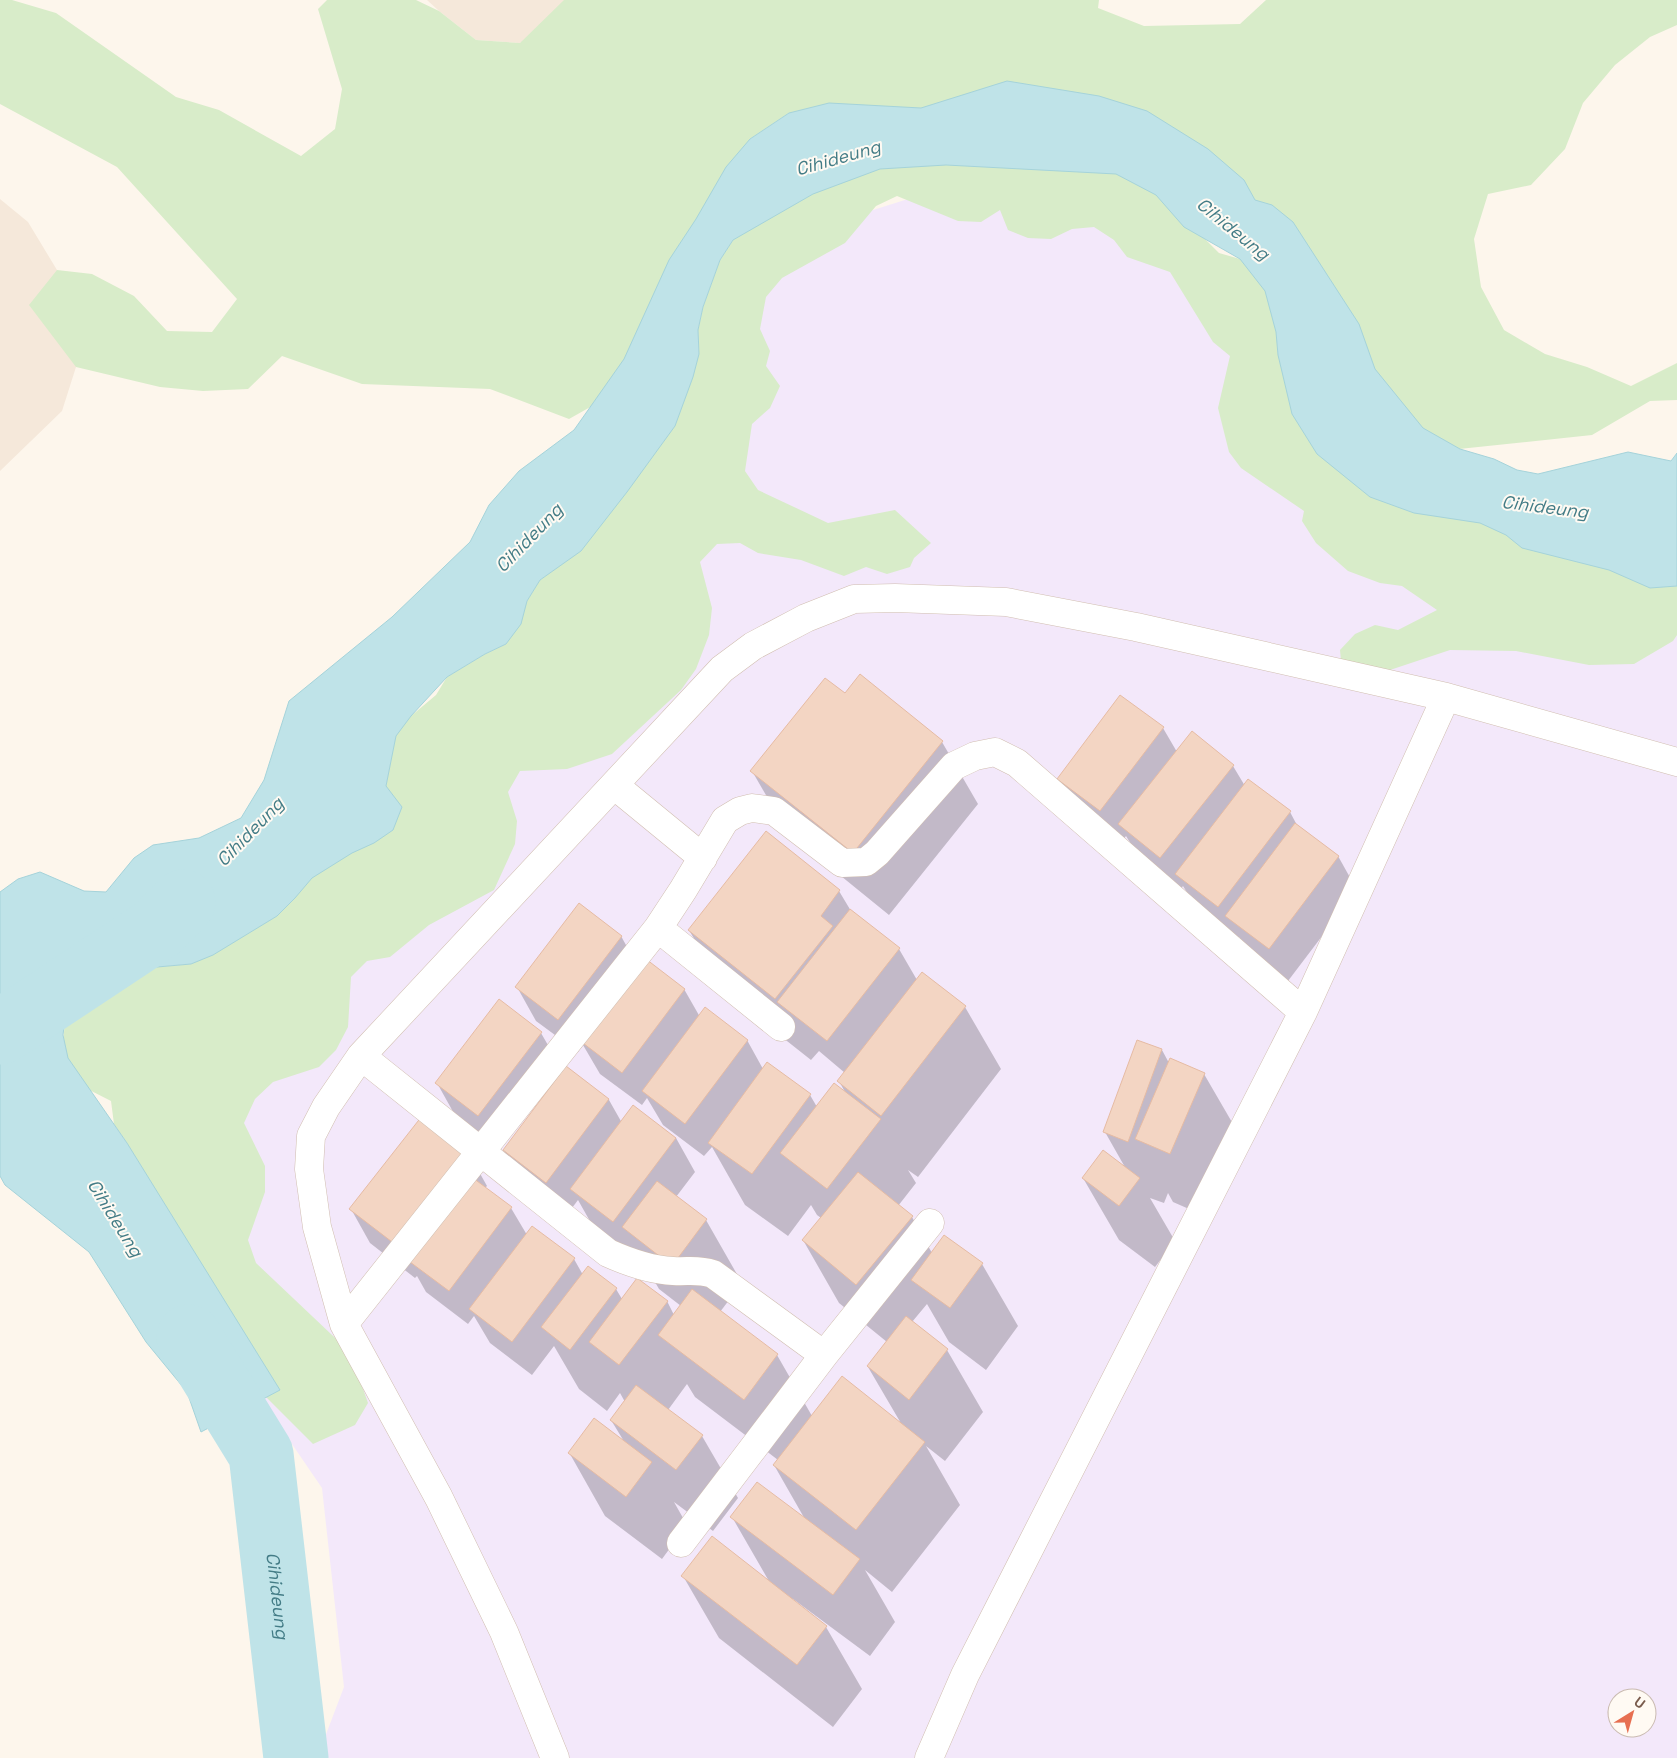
<svg xmlns="http://www.w3.org/2000/svg" width="1677" height="1758" font-family="'Space Grotesk',sans-serif">
<style>
.residential{fill:#f5e8da}
.education{fill:#f3e8fa;fill-rule:evenodd}
.green{fill:#d8ecc9}
.water{fill:#bfe3e8;stroke:#a5d3da}
.shadow{fill:#0003}
.lines{fill:none;stroke-linecap:round;stroke-linejoin:round}
.river{stroke:#bfe3e8;stroke-width:65}
.building{fill:#f3d5c3;stroke:#e6bba3}
.minor-casing{stroke:#d1beb0;stroke-width:29}
.minor{stroke:#fff;stroke-width:28}
.labels{text-anchor:middle;stroke-width:4;stroke-linejoin:round;paint-order:stroke}
.water-label{font-size:18px;font-style:italic;fill:#437c86;stroke:#fffaf3}
</style>
<rect width="100%" height="100%" fill="#fdf6ec"/>
<path class="residential" d="M427,0H610L520,43L476,40L439,11Z
M0,199L28,222L57,270L77,318L76,367L62,411L0,471Z"/>
<path class="education" d="M978,177L1160,227L1329,517L1677,557V1758H317L344,1687L322,1488L153,1241L200,971L593,545L784,238ZM1617,1698H1647V1728H1617Z"/>
<path class="green" d="M0,0H12L56,13L176,97L219,110L301,156L335,129L342,89L318,9L327,0H416L439,11L476,40L520,43L564,0H1099L1098,8L1144,26L1240,24L1266,0H1677V25L1650,37L1615,65L1583,103L1565,149L1531,185L1488,194L1474,239L1481,287L1504,330L1545,354L1587,367L1631,386L1677,363V400L1650,401L1592,435L1459,449L1385,410L1285,230L921,108L789,113L750,139L731,190L608,397L569,419L490,389L362,384L282,356L248,389L203,391L160,387L76,367L29,305L57,270L92,274L134,296L167,331L212,332L237,299L117,167L0,104Z
M903,155L1142,168L1204,238L1219,253L1240,259L1273,285L1278,355L1677,564V635L1673,641L1634,664L1589,665L1516,651L1450,650L1363,679L1342,671L1340,650L1355,634L1375,625L1398,630L1437,610L1402,586L1380,583L1348,571L1316,543L1302,521L1304,511L1241,468L1229,452L1218,408L1230,356L1213,342L1170,272L1127,257L1114,240L1094,227L1072,229L1051,239L1028,238L1008,230L1000,210L981,222L958,221L897,196L876,206L845,243L782,278L766,297L760,329L770,351L766,366L780,386L770,408L752,424L745,471L758,490L828,523L895,510L931,543L914,558L910,567L887,574L866,567L844,576L801,560L758,553L740,543L717,544L700,562L712,608L709,635L696,669L681,690L612,754L567,769L520,771L508,792L517,821L515,844L494,890L429,925L390,957L367,961L351,977L348,1027L336,1050L319,1067L273,1082L255,1099L244,1123L265,1166V1192L248,1240L256,1263L350,1352L368,1403L355,1425L313,1444L251,1382L127,1143L114,1124L111,1101L60,1075L66,1011L84,986L102,975L146,968L191,964L277,916L295,898L309,861L361,778L389,723L411,716L436,695L447,677L485,654L506,644L527,601L540,580L560,565L699,354L698,330L703,307L720,260L733,240V224Z"/>
<path class="water" d="M1007,81L1099,96L1147,111L1208,149L1244,180L1255,200L1272,205L1293,222L1359,324L1375,369L1423,428L1460,449L1494,459L1517,470L1538,474L1628,452L1671,461L1677,453V586L1650,588L1609,570L1522,548L1506,535L1480,523L1414,513L1370,497L1317,454L1292,414L1278,355L1276,332L1265,291L1240,259L1184,227L1156,195L1116,174L946,165L880,169L813,194L733,240L720,260L703,307L698,330L699,354L693,377L675,426L627,492L581,551L540,580L527,601L521,624L506,644L485,654L447,677L411,716L396,736L386,786L402,807L393,830L374,843L352,853L312,878L295,898L277,916L213,955L191,964L146,968L104,956L82,959L66,1011L63,1035L68,1058L127,1143L280,1390L201,1432L187,1392L146,1342L89,1252L5,1185L0,1176V892L18,879L40,872L84,891L106,892L134,858L153,845L199,838L241,818L264,780L289,701L392,617L470,542L489,505L519,471L574,430L624,359L669,260L696,219L726,167L750,139L789,113L829,103L921,108Z"/>
<path class="shadow" d="M845,695L942,742L978,804L889,915L788,833L752,771Z
M1163,728L1177,752L1233,766L1245,786L1290,812L1298,827L1338,856L1357,890L1288,981L1246,950L1239,937L1237,939L1196,907L1183,886L1180,890L1139,857L1126,836L1120,844L1078,812L1059,779Z
M766,833L839,891L851,911L899,949L917,980L965,1007L1001,1069L918,1177L908,1170L916,1183L898,1206L912,1217L932,1253L982,1264L1018,1326L986,1370L949,1342L927,1304L912,1322L947,1350L983,1412L945,1461L926,1446L960,1505L892,1592L865,1570L895,1622L870,1656L793,1599L792,1600L826,1627L862,1689L833,1727L719,1638L683,1576L770,1583L732,1517L806,1521L774,1465L778,1460L695,1397L687,1384L668,1410L702,1436L738,1498L713,1531L674,1502L687,1525L662,1559L605,1516L570,1454L625,1443L611,1420L625,1402L620,1393L607,1411L579,1389L554,1346L532,1375L490,1343L474,1316L468,1324L426,1292L417,1276L415,1278L370,1243L351,1209L468,1152L487,1186L485,1188L511,1208L527,1235L574,1259L583,1275L588,1268L616,1289L622,1299L667,1301L674,1315L681,1306L659,1289L636,1249L633,1254L591,1223L578,1200L566,1216L524,1184L504,1151L566,1068L609,1100L622,1123L676,1138L695,1172L676,1197L706,1220L742,1283L720,1312L777,1355L812,1416L902,1425L868,1367L887,1342L839,1303L803,1240L821,1218L817,1215L811,1205L788,1236L745,1205L712,1147L704,1156L663,1125L647,1098L642,1105L600,1074L583,1045L578,1052L536,1021L517,987L621,936L637,965L684,989L700,1017L747,1040L763,1069L767,1064L810,1095L817,1107L846,1094L839,1081L845,1073L819,1051L811,1060L725,992L689,930Z
M541,1033L560,1066L498,1148L456,1117L437,1083Z
M1162,1050L1169,1063L1204,1074L1240,1136L1205,1216L1173,1202L1168,1193L1164,1203L1150,1198L1175,1241L1155,1267L1119,1240L1083,1178L1126,1169L1105,1132Z"/>
<g class="lines">
<g class="river">
<path d="M1,1032L158,928L183,902"/>
<path id="s1" d="M189,1337L261,1454L296,1758"/>
</g>
</g>
<path class="building" d="M860,674L943,741L853,853L750,771L825,678L845,693Z
M1120,695L1164,727L1100,811L1057,779Z
M1192,731L1234,765L1160,858L1118,824Z
M1248,779L1291,811L1218,907L1175,874Z
M1295,823L1339,856L1269,949L1225,916Z
M766,831L840,890L821,916L833,926L775,999L688,930Z
M579,903L622,936L558,1020L515,987Z
M850,909L900,948L827,1041L777,1002Z
M642,956L685,989L622,1073L579,1040Z
M922,972L966,1006L881,1116L837,1081Z
M499,999L542,1032L478,1116L435,1083Z
M705,1007L748,1040L685,1124L642,1091Z
M1137,1040L1162,1049L1128,1142L1103,1132Z
M1170,1058L1205,1073L1170,1154L1135,1139Z
M767,1062L811,1094L752,1174L708,1143Z
M566,1066L609,1099L546,1183L503,1150Z
M834,1083L881,1119L827,1189L780,1153Z
M633,1105L676,1138L613,1222L570,1189Z
M422,1116L469,1151L396,1245L349,1209Z
M1103,1150L1140,1178L1119,1206L1082,1178Z
M858,1172L913,1216L856,1285L802,1240Z
M469,1175L512,1207L449,1291L406,1259Z
M657,1181L707,1219L672,1266L622,1227Z
M532,1226L575,1258L512,1342L469,1309Z
M944,1235L983,1263L950,1308L911,1280Z
M588,1266L617,1288L570,1350L541,1327Z
M637,1278L668,1301L619,1365L589,1342Z
M692,1289L778,1354L744,1400L658,1335Z
M906,1316L948,1349L909,1400L867,1366Z
M842,1376L925,1442L856,1530L773,1465Z
M636,1385L703,1435L676,1470L610,1420Z
M594,1418L652,1462L626,1497L568,1453Z
M757,1482L860,1559L833,1595L730,1517Z
M712,1536L827,1626L797,1665L681,1576Z"/>
<g class="lines">
<defs>
<path id="minor" d="M614,785L703,858
M781,1027L658,928L683,890L725,820L740,811L752,808L774,811L842,863L866,862L877,853L954,766L975,756L995,752L1017,763L1303,1012
M361,1056L608,1253C628,1262 651,1270 673,1271C689,1272 697,1269 713,1274L824,1355
M344,1324L658,928
M681,1543L824,1355L930,1223
M555,1758L504,1632L439,1498L344,1324L317,1227L309,1169L311,1136L326,1107L361,1056L722,669L753,646L806,618L854,599L895,598L1006,602L1136,627L1446,697L1677,762
M929,1758L965,1675L1303,1012L1446,697"/>
</defs>
<use href="#minor" class="minor-casing"/>
<use href="#minor" class="minor"/>
</g>
<g class="labels">
<g class="water-label">
<text transform="translate(838 158) rotate(-16)" y="6">Cihideung</text>
<text transform="translate(1233 229) rotate(39)" y="6">Cihideung</text>
<text transform="translate(1545 507) rotate(7)" y="6">Cihideung</text>
<text transform="translate(529 538) rotate(-46)" y="6">Cihideung</text>
<text transform="translate(250 832) rotate(-46)" y="6">Cihideung</text>
<text transform="translate(115 1218) rotate(58)" y="6">Cihideung</text>
<text dy="6" stroke="none"><textPath href="#s1" startOffset="280">Cihideung</textPath></text>
</g>
</g>
<g transform="translate(1632 1713) rotate(37)"><circle r="24" fill="#fffaf3" stroke="#cabbb1"/>
<path d="M0-4L9 19L0 12L-9 19Z" fill="#e76f51"/>
<text y="-8" font-size="14" font-weight="bold" text-anchor="middle" fill="#7a5c4d">U</text>
</g>
</svg>
